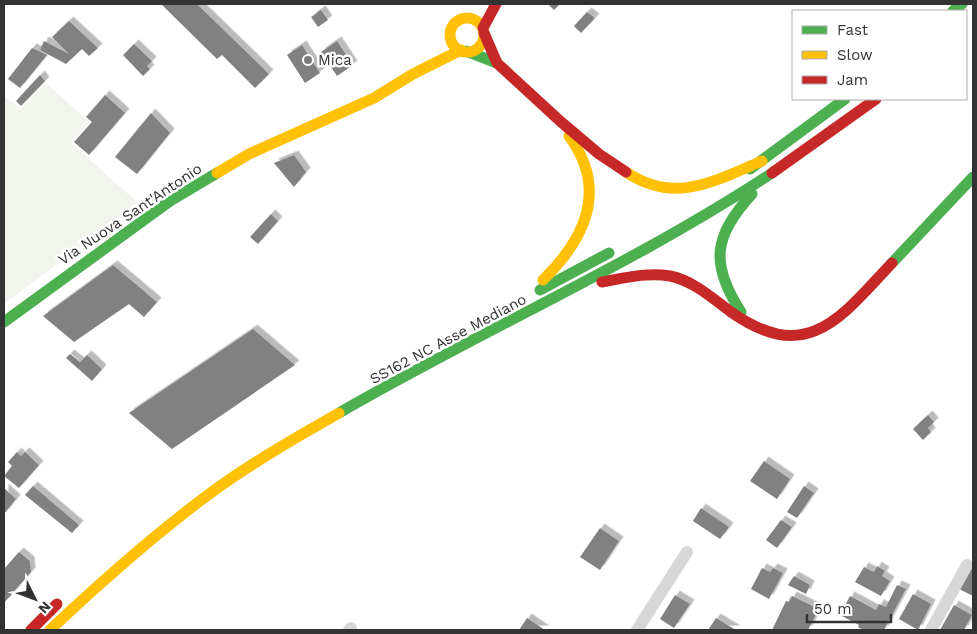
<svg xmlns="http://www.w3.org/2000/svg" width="977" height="634" font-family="'Work Sans',sans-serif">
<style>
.green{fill:#f1f5ed}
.building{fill:#818181;filter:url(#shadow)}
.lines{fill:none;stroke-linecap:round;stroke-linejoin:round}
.street{stroke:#d7d7d7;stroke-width:12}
.fast{stroke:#4caf50;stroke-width:11}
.slow{stroke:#ffc107;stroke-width:11}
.jam{stroke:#c62828;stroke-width:11}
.poi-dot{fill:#7a7a7a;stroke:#fff;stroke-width:2}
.labels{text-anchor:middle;stroke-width:5;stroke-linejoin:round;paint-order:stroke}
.poi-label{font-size:15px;fill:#333;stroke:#fff;text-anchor:start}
.street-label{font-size:15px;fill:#333;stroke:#fff}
</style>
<defs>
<filter id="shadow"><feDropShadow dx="4.5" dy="-4.5" stdDeviation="0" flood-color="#0004"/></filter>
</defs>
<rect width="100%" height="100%" fill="#fff"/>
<path class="green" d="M46,83L89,122L71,143L138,203L4,304V96L21,109Z"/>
<path class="building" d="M161,4H197L269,74L255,88L222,55L217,59Z
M548,4H560L554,10Z
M321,10L328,20L318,27L311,17Z
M587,12L595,18L581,33L574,26Z
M69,21L98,48L89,56L82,49L66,64L40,50L44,41L69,54L52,37Z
M337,41L353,65L337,76L321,52Z
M134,44L152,61L147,66L150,69L143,76L123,55Z
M302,45L320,73L305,83L287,55Z
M32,48L47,55L20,88L8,79Z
M40,75L45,81L21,106L16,101Z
M105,95L125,113L89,155L74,142L92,122L86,117Z
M151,113L170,133L137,174L115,157Z
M294,155L306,172L294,187L274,163Z
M271,214L278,221L258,244L250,237Z
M113,265L157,302L144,317L129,304L74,342L43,316Z
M253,329L295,365L172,449L129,413Z
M70,354L80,362L87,355L102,369L92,381L66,358Z
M928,415L934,422L928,428L931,432L923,440L913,429Z
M17,452L21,456L25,452L39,465L19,488L4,476L12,466L8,462Z
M764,461L790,479L777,499L750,481Z
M33,486L79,525L72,533L25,495Z
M804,486L814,493L797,518L787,512Z
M4,488L16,499L4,514Z
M701,508L729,527L720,539L693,521Z
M781,520L792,527L777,548L766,540Z
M600,528L619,541L600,570L580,557Z
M19,552L30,561L31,572L4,603V569Z
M877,566L885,571L882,576L890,581L881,596L855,582L864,567L874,572Z
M969,567L973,569V596L959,589Z
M762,568L770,572L773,568L783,573L769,599L751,589Z
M794,576L810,585L806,594L788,585Z
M897,585L906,589L884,630H863L858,627L859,625L840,615L850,596L876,610L879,604L886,607Z
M913,594L931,604L918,630L899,619Z
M675,595L690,604L674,628L660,619Z
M792,596L819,609L808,630H772L786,601L789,602Z
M954,605L972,615L964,630H940Z
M527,618L545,630H519Z
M716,618L736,630H708Z"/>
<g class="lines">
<path class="street" d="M349,630L351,628
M637,630L687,552
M931,630L967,565"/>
<path class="fast" d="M953,11L962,4
M466,51L497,63
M750,169L845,99
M892,263L973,177
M540,290L609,253
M741,312C710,264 713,236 752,194
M4,322L170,201L217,173
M339,413C482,330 634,264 772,173"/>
<path class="slow" d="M450 35a17 17 0 1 1 34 0a17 17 0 1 1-34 0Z
M626,172C675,205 714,181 762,161
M217,173L249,154L374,98L413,74L461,50
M543,280C586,238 608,189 569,136
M50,630C103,580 157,532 216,489C255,461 297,437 339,413"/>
<path class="jam" d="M483,28L496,4
M484,33L497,63L560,121L599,154L626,172
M772,173L876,99
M602,282C624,278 647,272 670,276C694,281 712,298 731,312C808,366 841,317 892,263
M31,630L57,604"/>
</g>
<circle class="poi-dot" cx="308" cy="60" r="5"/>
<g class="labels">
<g class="poi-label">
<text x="318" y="65">Mica</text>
</g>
<g class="street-label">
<text transform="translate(130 214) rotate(-34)" y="5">Via Nuova Sant'Antonio</text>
<text transform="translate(448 339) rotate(-28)" y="5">SS162 NC Asse Mediano</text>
</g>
</g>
<rect width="977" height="634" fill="none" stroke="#333333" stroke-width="10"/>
<rect x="792" y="10" width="175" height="90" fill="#ffffff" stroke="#adadad"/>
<rect x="802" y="26" width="25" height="8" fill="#4caf50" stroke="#adadad"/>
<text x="837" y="35" font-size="15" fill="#333333">Fast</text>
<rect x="802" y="51" width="25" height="8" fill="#ffc107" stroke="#adadad"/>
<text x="837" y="60" font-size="15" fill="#333333">Slow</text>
<rect x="802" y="76" width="25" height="8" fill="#c62828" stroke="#adadad"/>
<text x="837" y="85" font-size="15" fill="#333333">Jam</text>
<g transform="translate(35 599) rotate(132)" stroke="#ffffff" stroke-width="4" paint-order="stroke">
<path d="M0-4L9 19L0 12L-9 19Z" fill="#333333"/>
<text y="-8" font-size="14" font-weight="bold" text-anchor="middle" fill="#333333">N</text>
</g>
<path d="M807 614v8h84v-8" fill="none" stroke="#333333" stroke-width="2.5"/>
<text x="814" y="614" font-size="15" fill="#333333" stroke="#ffffff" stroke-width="4" paint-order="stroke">50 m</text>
</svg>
